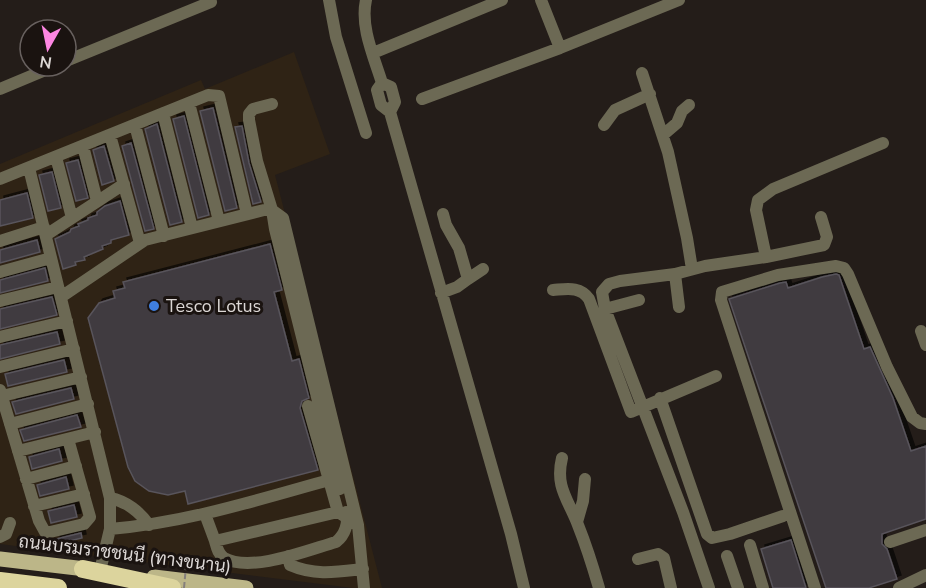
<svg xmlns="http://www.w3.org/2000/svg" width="926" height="588" font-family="'Nunito Sans',Sarabun,sans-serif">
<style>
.commercial{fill:#2f2315}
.building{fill:#3f3b41;stroke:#59545b;stroke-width:1.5;filter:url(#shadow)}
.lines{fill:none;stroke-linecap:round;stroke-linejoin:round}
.minor{stroke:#6c6954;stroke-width:12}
.major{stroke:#bcb688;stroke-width:15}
.highway{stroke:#dcd49d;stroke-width:18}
.path-bridge{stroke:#857f7c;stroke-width:2;stroke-dasharray:6 3;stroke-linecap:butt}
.shop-dot{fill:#3f7fe0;stroke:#1a1310;stroke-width:2}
.labels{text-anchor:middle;stroke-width:6;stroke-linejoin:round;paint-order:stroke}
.poi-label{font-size:18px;fill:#dcd7d5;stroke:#1a1310;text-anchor:start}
.street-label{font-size:18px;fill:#dcd7d5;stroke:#1a1310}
</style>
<defs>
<filter id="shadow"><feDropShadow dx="4" dy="-4" stdDeviation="0" flood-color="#0009"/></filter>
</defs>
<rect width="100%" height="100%" fill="#241d19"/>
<path class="commercial" d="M294,52L330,154L275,175L382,588H353L0,544V164L201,80L205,89Z"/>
<path class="building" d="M213,108L237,208L225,211L200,111Z
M184,116L209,215L198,218L173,119Z
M157,124L182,222L170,225L145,129Z
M242,126L249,163L261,202L253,204L235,127Z
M131,143L154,229L145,231L122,146Z
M104,146L114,181L102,185L93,150Z
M78,160L88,198L76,201L66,163Z
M52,172L61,208L48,211L39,175Z
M27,193L33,218L0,226V200Z
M120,201L129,235L111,240V243L102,246L103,249L84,257L85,260L75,262L76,265L63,269L55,239L70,232L71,229L79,226L78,224L88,220V218L97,215V212L105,206Z
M37,240L40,252L0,263V250Z
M270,244L282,290L274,292L292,361L299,359L309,398L302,401L300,408L318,470L188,504L185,491L168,495L149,491L135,481L128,467L88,318L99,303L115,298L113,291L125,288L123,282Z
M45,268L48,281L0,293V280Z
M836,274L839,275L864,349L870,347L893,398L911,451L926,446V519L882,534V544L887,549L897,579L869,588H826L729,299L780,283L786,282L788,288L822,277Z
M52,297L57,315L0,329V309Z
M57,332L60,344L0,359V345Z
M64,360L67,372L8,386L5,374Z
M71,388L74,399L16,414L12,402Z
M77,415L81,427L24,441L20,430Z
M59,449L62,461L32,469L29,457Z
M66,477L69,489L40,496L37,485Z
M74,505L77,517L51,523L48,511Z
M81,533L82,538L57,544L56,539Z
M791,540L806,588H773L761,549Z"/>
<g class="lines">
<path class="minor" d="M329,0L336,37L366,133
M366,0C360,27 374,57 382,83L377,90L381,105L390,112L511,534L524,588
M541,0L560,48
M373,53L502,0
M66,61L211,2
M642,73L668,152L687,238L692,269
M382,83L391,87L395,102L390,112
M0,89L55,66
M422,99L560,48L679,0
M189,103L219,221
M272,104L253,109L249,114V120L257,161L272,210L275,229L340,489
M163,113L192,228
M135,125L164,236
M604,125L615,110L650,94
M110,135L140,243
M663,135L677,123L682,111L689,105
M83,146L97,201
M56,157L72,218
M29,168L110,498V529C185,523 257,500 329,480L338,512L358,525L364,588
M0,179L208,95L219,96L247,214
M46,235L124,184
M0,241L44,227
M766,257L824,245L827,237L821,217
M0,272L51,258
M675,274L679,307
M468,279L483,269
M553,290C567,289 580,286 589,299L631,412L716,376
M441,293L457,287L468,279L459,248L446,225L443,214
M61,297L145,240L264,210H272L283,218L358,525
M0,301L58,287
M605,309L639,300
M921,331L926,345
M0,337L67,321
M0,367L74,349
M0,390L39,521L45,532H50L84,524L90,517L68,439
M2,396L81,377
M660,398L707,534L712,538L730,534L783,516
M308,406L329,480
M10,424L88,404
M18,451L95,432
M562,458C555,487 568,499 578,525C586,545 593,567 599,588
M26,479L76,466
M110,498C126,501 140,512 149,525
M34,506L84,494
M205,514L215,541L338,512
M577,522L583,501L585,479
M0,537L6,534L10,523
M215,541C217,548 218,554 224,558C251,573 308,550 336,542C345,535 349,523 346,512
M890,542L926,530
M750,545L763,588
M288,556L290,565C315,576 337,572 363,569
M727,556L738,588
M638,559L658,554L664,558L671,588
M100,571L110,529
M709,588L683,512L605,309L602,292L609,284L620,281L675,274L705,266L766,257L756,210L758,200L773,189L883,143
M815,588L721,300L722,292L778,275L836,266L844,268L848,274L887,367L912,417L920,423L926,424
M899,588L926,575"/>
<path class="major" d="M0,559L94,570
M154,577L246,588"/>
<path class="highway" d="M83,569L172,588
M0,581L58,588"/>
<path class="path-bridge" d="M184,588L186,566"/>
</g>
<circle class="shop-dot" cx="154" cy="306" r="6"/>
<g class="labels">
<g class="poi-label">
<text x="166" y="312">Tesco Lotus</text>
</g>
<g class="street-label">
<text transform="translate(125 554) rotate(7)" y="6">ถนนบรมราชชนนี (ทางขนาน)</text>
</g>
</g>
<g transform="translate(48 48) rotate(189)"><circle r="28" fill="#1a1310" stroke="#68615f" stroke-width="1.5"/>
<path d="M0-4.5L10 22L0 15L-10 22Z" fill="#fd86e2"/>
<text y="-9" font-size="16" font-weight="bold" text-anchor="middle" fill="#dcd7d5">N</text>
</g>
</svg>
